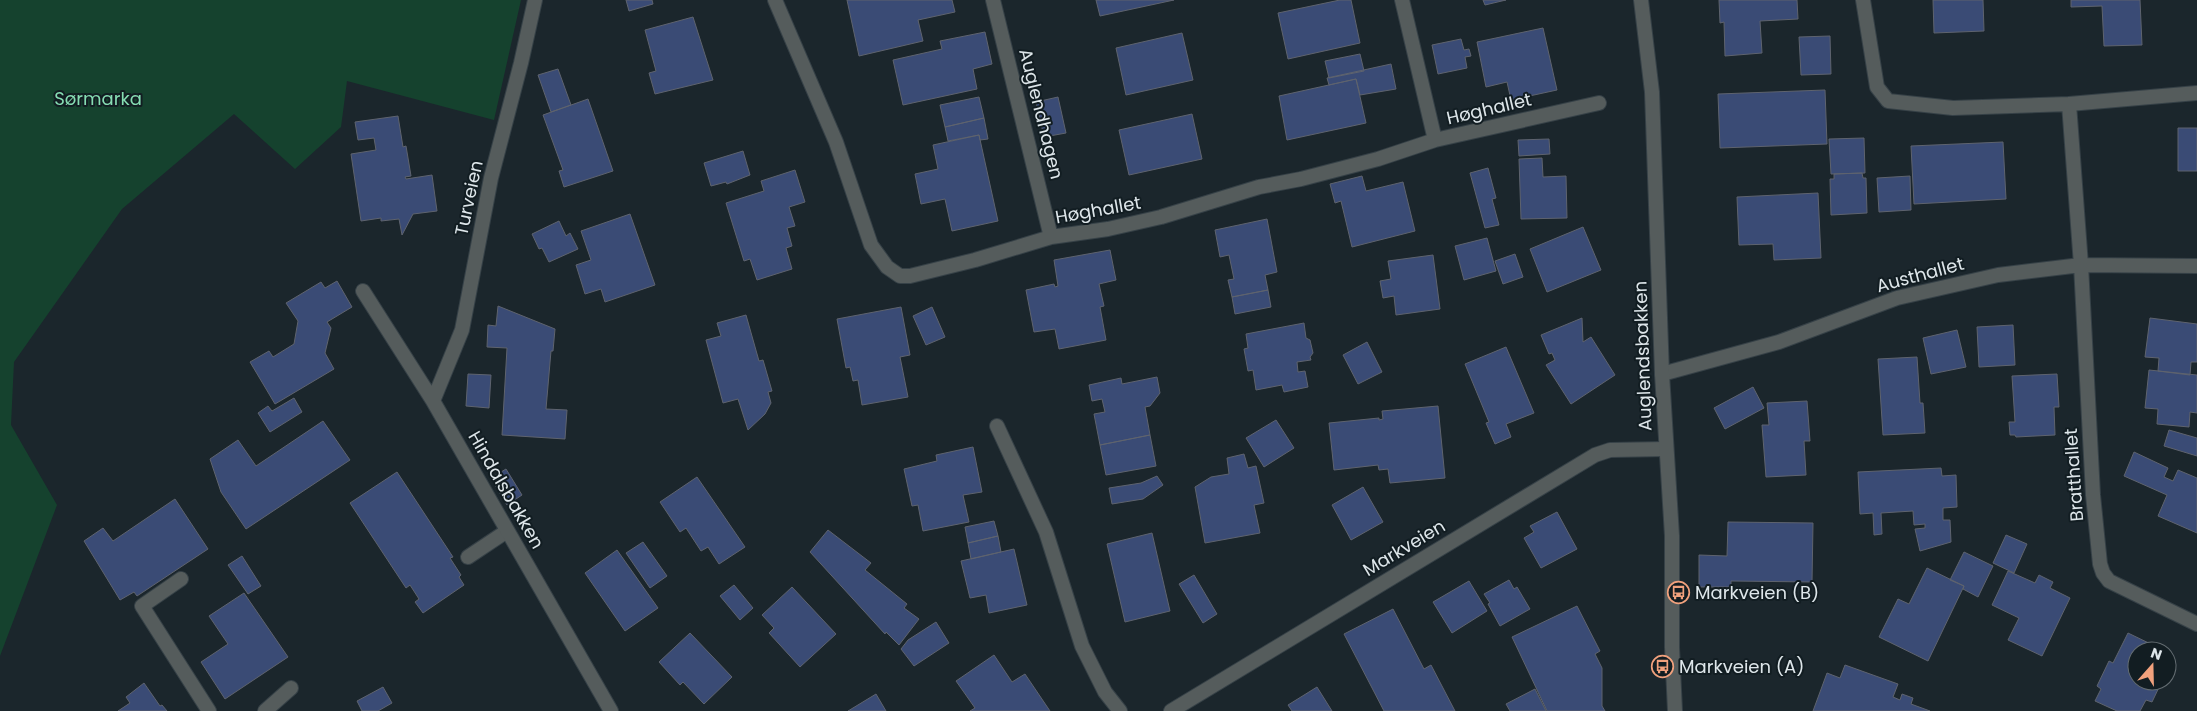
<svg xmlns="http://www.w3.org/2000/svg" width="2197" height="711" font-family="Poppins,sans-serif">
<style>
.green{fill:#15422e}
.building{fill:#3a4b75;stroke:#5e636e}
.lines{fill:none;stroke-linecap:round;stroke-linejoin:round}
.service-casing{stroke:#364147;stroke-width:16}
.minor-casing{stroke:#364147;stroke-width:16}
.tertiary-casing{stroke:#364147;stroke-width:16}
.service{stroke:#555c5c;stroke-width:14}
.minor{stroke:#555c5c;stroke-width:14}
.tertiary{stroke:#555c5c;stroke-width:14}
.labels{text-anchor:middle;stroke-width:4;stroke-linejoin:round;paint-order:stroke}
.park-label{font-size:18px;fill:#86ddb3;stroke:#121d22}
.street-label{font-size:18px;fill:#dee6ea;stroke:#121d22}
.poi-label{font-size:18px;fill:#dee6ea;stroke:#121d22;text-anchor:start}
</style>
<rect width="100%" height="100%" fill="#1b262c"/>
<path class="green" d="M0,0H521L494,120L347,81L341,127L295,169L234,114L122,209L14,362L11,425L57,505L0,656Z"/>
<path class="building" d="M626,0H652L653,4L629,11Z
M847,0H952L955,12L918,20L923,41L859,56Z
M1096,0H1174L1100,16Z
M1340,0H1351L1360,43L1288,59L1278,13Z
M1483,0H1506L1485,5Z
M1719,0H1797L1798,19L1760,21L1762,53L1725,56L1724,22L1720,23Z
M1933,0H1983L1984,31L1934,33Z
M2071,0H2140L2142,45L2104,46L2102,6L2071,7Z
M693,17L713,80L655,94L649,73L656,71L645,30Z
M1543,28L1557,90L1511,100L1507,82L1486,87L1477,42Z
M985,32L992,64L973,69L977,89L903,105L893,60L942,49L940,41Z
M1182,33L1193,80L1126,95L1116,48Z
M1830,36L1831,74L1801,75L1799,37Z
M1461,39L1464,50L1469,49L1471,56L1465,57L1467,68L1438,74L1432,45Z
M1360,54L1364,71L1329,78L1325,61Z
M1391,64L1396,89L1360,95L1356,79L1329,85L1327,78Z
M558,69L571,105L551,112L538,75Z
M1356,79L1366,123L1287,140L1279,96Z
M1825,90L1827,144L1720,148L1718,94Z
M979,97L984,118L945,127L940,105Z
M1058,97L1066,133L1044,137L1036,102Z
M588,99L613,171L564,187L559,171L563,170L543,115Z
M1192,114L1202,159L1129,175L1119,130Z
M398,116L403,147L406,146L411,176L405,177L406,179L432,175L437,211L413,214L402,235L399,219L381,221V218L361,221L351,154L376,150L374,138L358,140L355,122Z
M984,118L988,139L980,140L979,135L948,141L945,127Z
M2178,128H2197V171H2178Z
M979,135L998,221L952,231L945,199L921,204L915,174L938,169L933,145Z
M1864,138L1865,173L1831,174L1829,139Z
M1549,139L1550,154L1519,156L1518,140Z
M2003,142L2006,199L1914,204L1911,146Z
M743,151L750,175L727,184L726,182L711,186L704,163Z
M1542,158L1543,177L1566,176L1567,218L1521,219L1519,159Z
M1488,168L1496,198L1492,199L1499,225L1485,228L1470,173Z
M795,170L805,202L789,207L795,226L787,228L792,246L786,248L792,269L757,280L750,259L744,261L726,203L764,191L761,181Z
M1862,173L1863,178H1866L1867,213L1831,215L1830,179H1834V174Z
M1362,176L1366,191L1403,182L1415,231L1352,247L1341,201L1335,203L1330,184Z
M1910,176L1911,210L1879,212L1877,178Z
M1818,193L1821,258L1774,260L1773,244L1739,245L1737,197Z
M630,214L655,285L605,302L601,289L585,294L576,265L591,260L581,231Z
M1267,219L1277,272L1265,275L1268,290L1232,297L1228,280L1234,279L1229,255L1220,257L1215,230Z
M559,221L566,236L570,233L578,249L549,262L542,248L539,249L532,234Z
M1583,227L1601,270L1547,292L1530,249Z
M1487,238L1496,271L1464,280L1455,246Z
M1110,250L1116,280L1099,284L1104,306L1100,307L1106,340L1059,349L1055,329L1034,332L1026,290L1054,284L1055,287L1058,286L1054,260Z
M1515,254L1523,277L1503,284L1495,261Z
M1433,255L1440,309L1396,315L1394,296L1383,298L1380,281L1391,279L1388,261Z
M337,281L352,307L327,322L331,328L325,353L334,369L275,404L250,362L269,351L273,357L294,344L298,321L286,303L321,282L325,288Z
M1268,290L1271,307L1235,314L1232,297Z
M498,306L555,329L553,351H551L546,409L567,410L565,439L502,435L507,348L487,347L488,325L496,326Z
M901,307L910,355L900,357L908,397L862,405L858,380L853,381L850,367L846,368L837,319Z
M932,307L945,337L926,345L913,316Z
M746,315L759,361L763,360L772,391L768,392L771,403L765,414L748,430L738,399L723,403L706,340L721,336L717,323Z
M1582,318L1583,342L1591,337L1615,375L1571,404L1546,365L1555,360L1552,353L1549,354L1541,335Z
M2150,318L2197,324V362H2191L2190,375L2158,371L2159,358L2145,357Z
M1304,323L1306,338L1310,340L1313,353L1310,357L1311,360L1297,362L1298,372L1305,371L1308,387L1284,392L1282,385L1256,390L1253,370L1248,371L1244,349L1248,348L1246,334Z
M2013,325L2015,365L1979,367L1977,327Z
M1957,330L1966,367L1931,374L1923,338Z
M1367,342L1382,372L1358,384L1343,355Z
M1506,347L1534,413L1506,424L1511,437L1495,444L1486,423L1489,422L1465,364Z
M1917,357L1920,403H1923L1925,433L1883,435L1878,359Z
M2149,370L2197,375V413L2190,412L2189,427L2157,424L2158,409L2145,408Z
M468,374L491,375L489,408L466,406Z
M2057,374L2059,407H2054L2055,435L2016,437L2015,435H2010L2009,422H2015L2012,376Z
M1157,377L1160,393L1150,406L1145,407L1150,435L1100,445L1094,414L1105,412L1102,399L1092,401L1089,385L1121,378L1122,384Z
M1753,387L1764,408L1725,429L1714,408Z
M294,398L302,412L270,432L258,413L268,406L272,411Z
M1807,401L1810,441H1804L1806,475L1766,477L1762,425H1769L1767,403Z
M1438,406L1445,478L1390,483L1388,469L1379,470L1378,465L1334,470L1329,423L1379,418V420L1383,419L1382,411Z
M1276,420L1294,448L1264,467L1246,438Z
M323,421L350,460L246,529L221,492L210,459L238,440L256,466Z
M2169,430L2197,438V456L2164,446Z
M1150,435L1156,466L1106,475L1100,445Z
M973,447L982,492L963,495L969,522L923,531L918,505L912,506L904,469L937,461L936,455Z
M2134,452L2168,468L2164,477L2173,481L2178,470L2197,478V533L2158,516L2167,495L2124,476Z
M1244,454L1248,468L1256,466L1264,503L1254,505L1260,533L1205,543L1195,487L1211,477L1229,474L1227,458Z
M1941,468L1942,476L1956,475L1957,507L1943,508V520H1950L1951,542L1920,551L1915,529L1925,528V524L1914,525L1913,511L1881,513L1882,534L1874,535L1873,513L1860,514L1858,472Z
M506,469L522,495L507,505L491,478Z
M397,472L453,557L450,558L461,575L459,577L464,585L423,613L415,602L419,599L410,585L406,588L350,503Z
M1157,476L1163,485L1143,499L1112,504L1109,488L1141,483Z
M697,477L745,547L719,564L708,547L701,551L686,528L680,532L660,502Z
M1363,487L1383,522L1351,540L1332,505Z
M175,499L208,549L137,596L134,592L120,600L84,541L103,528L113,541Z
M1557,512L1577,549L1541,568L1524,538L1534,532L1530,526Z
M994,521L998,536L968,543L965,527Z
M1728,522L1813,523L1812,582L1731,581V587H1699V555L1727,556Z
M828,530L871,563L865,570L907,604L904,608L919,619L899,645L886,632L885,634L810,552Z
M1152,533L1170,611L1125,622L1107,544Z
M2006,535L2027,544L2014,573L1993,563Z
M998,536L1001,552L971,559L968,543Z
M643,542L667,576L650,588L626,553Z
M1014,549L1027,605L989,613L986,595L970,598L961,561Z
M617,550L658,608L625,631L585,573Z
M1964,552L1993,566L1978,597L1963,589L1964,586L1950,580Z
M242,556L261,586L248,594L228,565Z
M1927,568L1964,586L1928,661L1879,637L1898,599L1909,604Z
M2008,571L2035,583L2039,575L2053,582L2050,588L2070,598L2042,656L2008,640L2019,618L1992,605Z
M1194,575L1217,614L1203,623L1179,584Z
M1509,580L1514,589L1517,587L1530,609L1500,626L1488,604L1490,603L1484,594Z
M1469,581L1487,611L1452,633L1433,602Z
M734,585L753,608L740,620L720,596Z
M792,587L836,634L800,667L769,633L774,628L762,615Z
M244,593L288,657L225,699L201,662L228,644L209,616Z
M1577,606L1600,651L1595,654L1602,668V706L1605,711H1547L1512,637Z
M1393,609L1424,669L1431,665L1455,711H1384L1344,634Z
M936,622L949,643L914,666L901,649L908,640Z
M690,633L732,677L704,704L683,682L680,685L659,662Z
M2128,633L2159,648L2157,651H2137V681H2162L2152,702L2146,700L2140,711H2117L2095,701L2101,689L2097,686L2109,661L2113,663Z
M994,655L1012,682L1025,674L1050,711H970L975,708L956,681Z
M1845,665L1898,684L1893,697L1900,700L1902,694L1913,698L1911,704L1930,711H1813L1827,673L1840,678Z
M144,683L160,706L162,705L167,711H118L130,703L126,697Z
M383,687L392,703L378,711H362L357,701Z
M1317,687L1332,711H1292L1288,705Z
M1535,689L1546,711H1510L1506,704Z
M876,694L886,711H848Z"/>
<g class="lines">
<defs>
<path id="service" d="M468,557L507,531
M181,579L142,606L209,711
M265,711L291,688"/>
<path id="minor" d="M775,0L836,142L871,245L887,267L900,276H910L975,260L1051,237L1108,229L1161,217L1259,187L1301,179L1378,159L1435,140L1599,103
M993,0L1051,237
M1402,0L1435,140
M1863,0L1877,87L1888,101L1953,108L2069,104
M2197,93L2069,104L2081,265L2093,495L2100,564L2103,573L2109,581L2197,624
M363,291L433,401L611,711
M1662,374L1779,342L1897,298L1998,275L2081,265L2197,266
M433,401L462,330L491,178L521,63L535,0
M997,426L1046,532L1082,646L1105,692L1120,711
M1171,711L1595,455L1610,450L1666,449"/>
<path id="tertiary" d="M1641,0L1652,92L1662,374L1672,536V647L1675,711"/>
</defs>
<use href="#service" class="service-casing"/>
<use href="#minor" class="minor-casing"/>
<use href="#tertiary" class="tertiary-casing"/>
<use href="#service" class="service"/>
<use href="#minor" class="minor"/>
<use href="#tertiary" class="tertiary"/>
</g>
<defs>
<symbol id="bus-ring" viewBox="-11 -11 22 22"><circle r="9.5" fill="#121d22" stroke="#f1a17d" stroke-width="1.5"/><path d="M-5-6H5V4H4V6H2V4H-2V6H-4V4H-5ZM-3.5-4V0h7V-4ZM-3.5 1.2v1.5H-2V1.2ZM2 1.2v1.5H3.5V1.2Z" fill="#f1a17d"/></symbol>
</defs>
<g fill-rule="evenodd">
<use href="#bus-ring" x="1666" y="580" width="25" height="25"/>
<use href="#bus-ring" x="1650" y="654" width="25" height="25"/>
</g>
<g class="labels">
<g class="park-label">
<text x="98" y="105">Sørmarka</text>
</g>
<g class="street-label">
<text transform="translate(1489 109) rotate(-13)" y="6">Høghallet</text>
<text transform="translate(1041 114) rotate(76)" y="6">Auglendhagen</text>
<text transform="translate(469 198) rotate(-78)" y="6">Turveien</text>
<text transform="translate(1098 210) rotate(-10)" y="6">Høghallet</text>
<text transform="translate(1920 275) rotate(-15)" y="6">Austhallet</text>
<text transform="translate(1643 356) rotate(-92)" y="6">Auglendsbakken</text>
<text transform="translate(2074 475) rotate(-94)" y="6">Bratthallet</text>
<text transform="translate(506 490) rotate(60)" y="6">Hindalsbakken</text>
<text transform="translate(1404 548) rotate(-31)" y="6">Markveien</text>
</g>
<g class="poi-label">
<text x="1695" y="599">Markveien (B)</text>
<text x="1679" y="673">Markveien (A)</text>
</g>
</g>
<g transform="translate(2152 666) rotate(20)"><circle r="24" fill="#121d22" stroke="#646d72"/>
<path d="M0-4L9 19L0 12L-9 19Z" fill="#f1a17d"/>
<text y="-8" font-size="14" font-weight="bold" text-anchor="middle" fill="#dee6ea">N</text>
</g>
</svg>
